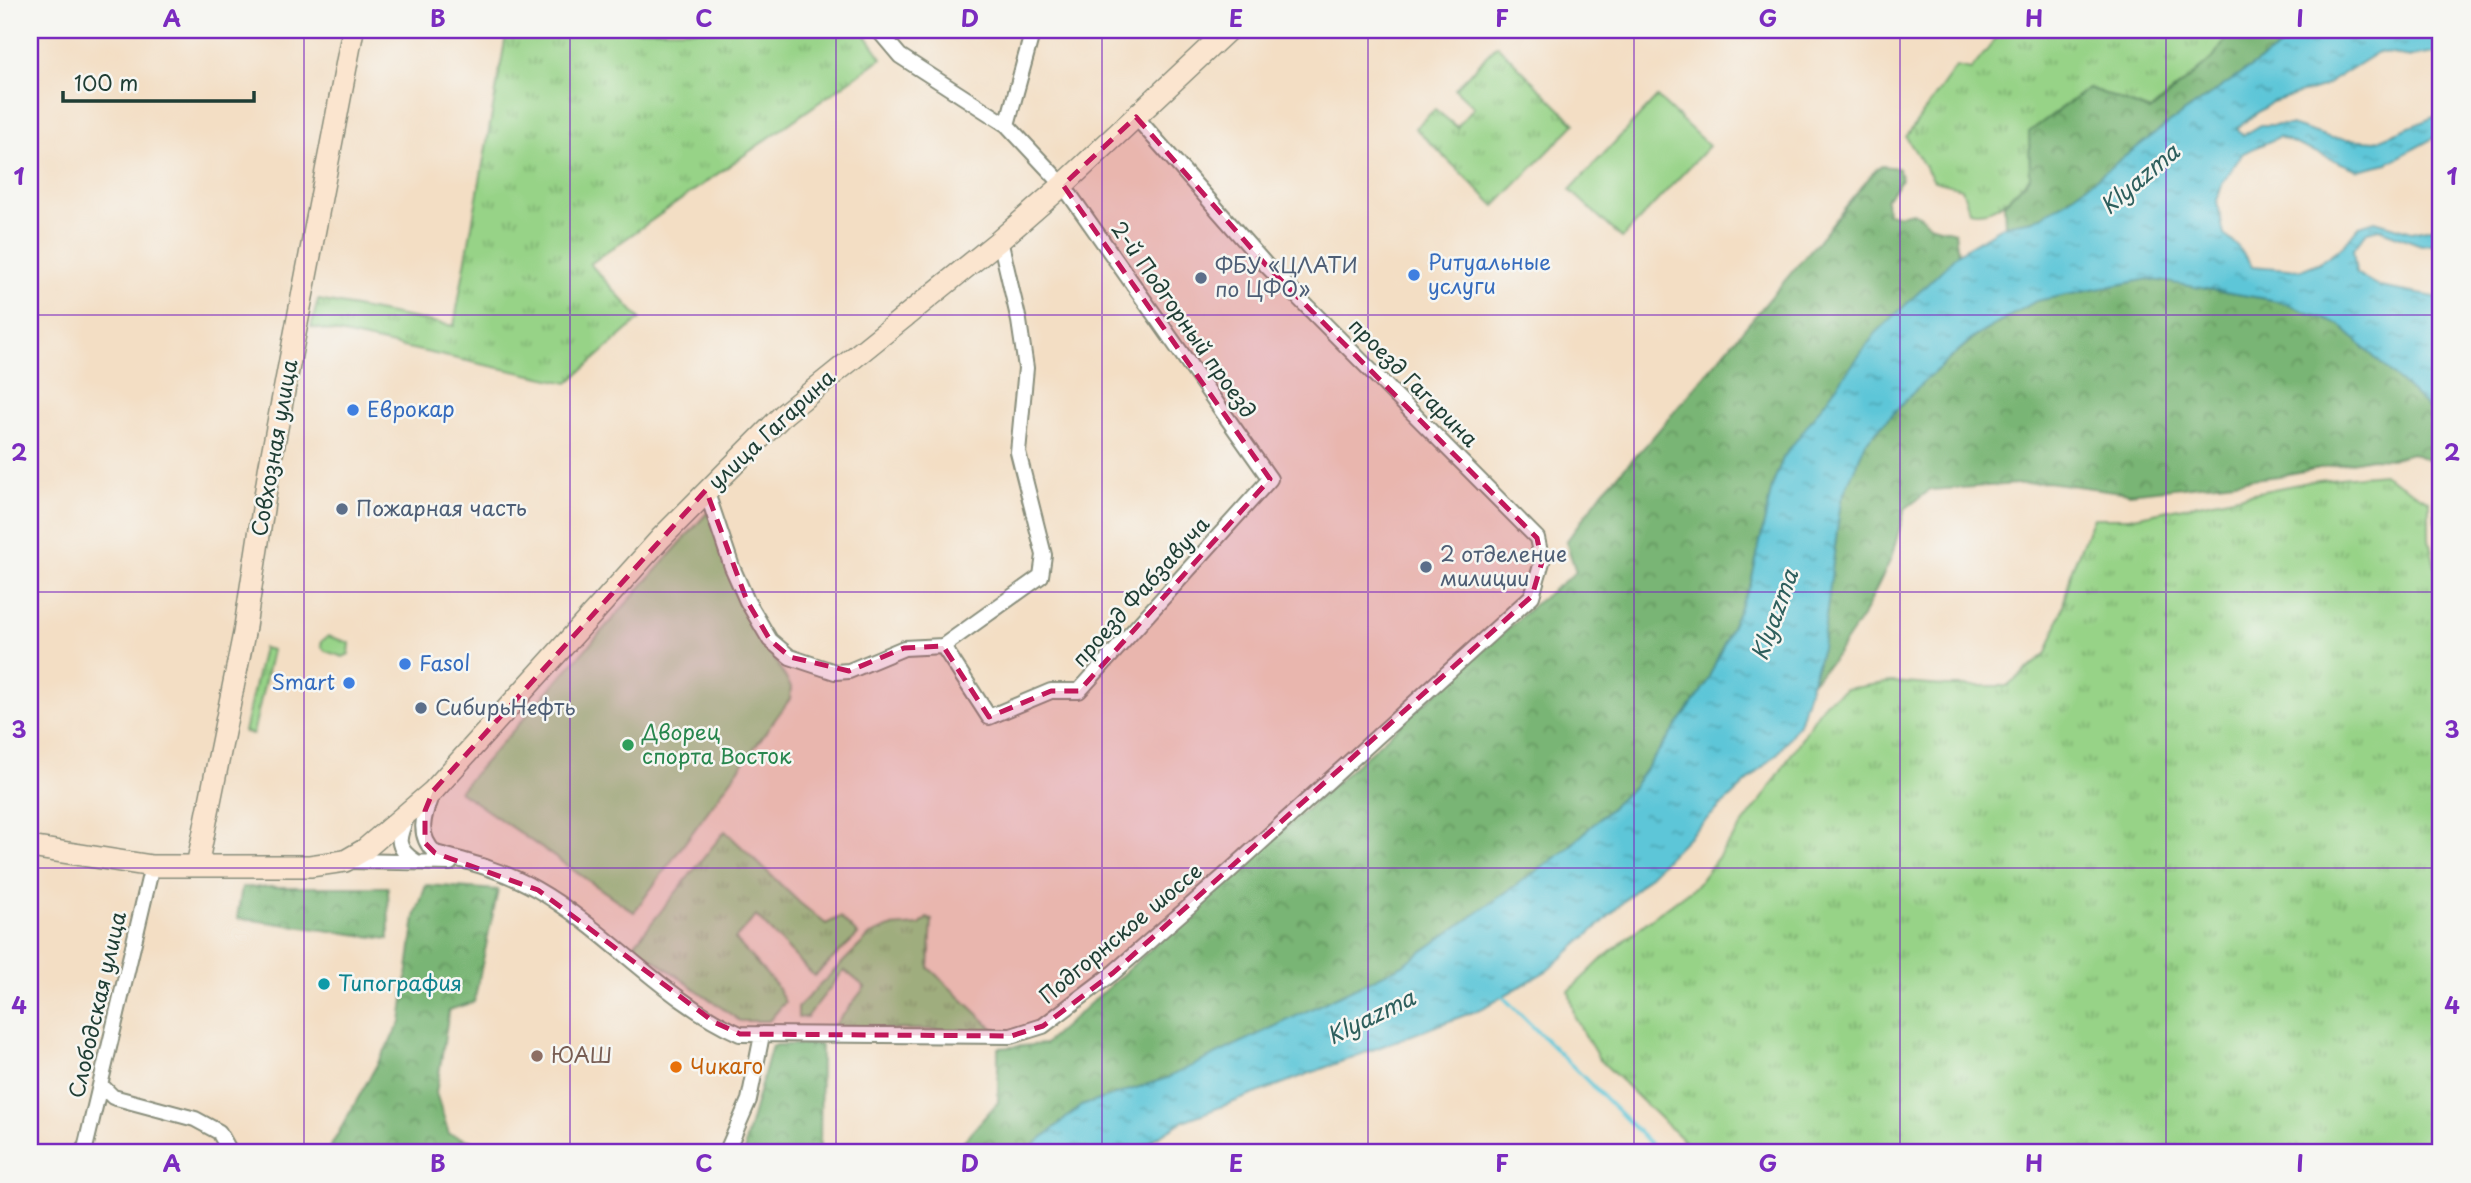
<svg xmlns="http://www.w3.org/2000/svg" width="2471" height="1183" font-family="'Playpen Sans',sans-serif">
<style>
.grass{fill:url(#grass-tufts);stroke:#5b885e;stroke-width:2}
.forest{fill:url(#forest-crowns);stroke:#4c7954;stroke-width:2}
.garden{fill:#97d387;stroke:#5b885e;stroke-width:2}
.water{fill:url(#water-ripples);stroke:#3e8286;stroke-width:2}
.lines{fill:none;stroke-linecap:round;stroke-linejoin:round}
.stream{stroke:#5dc6d8;stroke-width:3.5}
.street-casing{stroke:#898e7c;stroke-width:18}
.secondary-casing{stroke:#898e7c;stroke-width:24}
.street{stroke:#fff;stroke-width:14}
.secondary{stroke:#fbe5cf;stroke-width:21}
.marked{fill:#c2185b;fill-opacity:0.2;stroke:#c2185b;stroke-width:5;stroke-dasharray:14 9;stroke-linejoin:round}
.grid{fill:none;stroke:#7b2cbf;stroke-width:2;stroke-opacity:0.55}
.shop-dot{fill:#3f7fe0;stroke:#f6f6f2;stroke-width:2.5}
.service-dot{fill:#5c6f8a;stroke:#f6f6f2;stroke-width:2.5}
.leisure-dot{fill:#2e9e5b;stroke:#f6f6f2;stroke-width:2.5}
.culture-dot{fill:#0f9aa8;stroke:#f6f6f2;stroke-width:2.5}
.education-dot{fill:#8d6e63;stroke:#f6f6f2;stroke-width:2.5}
.food-dot{fill:#e8710a;stroke:#f6f6f2;stroke-width:2.5}
.labels{text-anchor:middle;stroke-width:5;stroke-linejoin:round;paint-order:stroke}
.shop-label{font-size:21px;fill:#366cbe;stroke:#f6f6f2;text-anchor:start}
.service-label{font-size:21px;fill:#4e5e75;stroke:#f6f6f2;text-anchor:start}
.street-label{font-size:21px;fill:#1f3d34;stroke:#f6f6f2}
.leisure-label{font-size:21px;fill:#27864d;stroke:#f6f6f2;text-anchor:start}
.culture-label{font-size:21px;fill:#0d838f;stroke:#f6f6f2;text-anchor:start}
.education-label{font-size:21px;fill:#785e54;stroke:#f6f6f2;text-anchor:start}
.food-label{font-size:21px;fill:#c56008;stroke:#f6f6f2;text-anchor:start}
.water-label{font-size:23px;font-style:italic;fill:#2e5f5d;stroke:#f6f6f2}
.neatline{fill:none;stroke:#7b2cbf;stroke-width:2.5}
.grid-label{font-size:23px;text-anchor:middle;font-weight:bold;fill:#7b2cbf}
</style>
<defs>
<pattern id="grass-tufts" width="24" height="20" patternUnits="userSpaceOnUse" patternTransform="scale(1.75)"><rect width="24" height="20" fill="#97d387"/><path d="M3 7l-1-3M5 7V3M7 7l1-3M15 17l-1-3M17 17v-4M19 17l1-3" fill="none" stroke="#7bac6f"/></pattern>
<pattern id="forest-crowns" width="20" height="18" patternUnits="userSpaceOnUse" patternTransform="scale(1.75)"><rect width="20" height="18" fill="#79b574"/><path d="M2 6a3 3 0 1 1 6 0M12 15a3 3 0 1 1 6 0" fill="none" stroke="#639460"/></pattern>
<pattern id="water-ripples" width="26" height="14" patternUnits="userSpaceOnUse" patternTransform="scale(1.75)"><rect width="26" height="14" fill="#5dc6d8"/><path d="M2 4q2-2 4 0t4 0M15 11q2-2 4 0t4 0" fill="none" stroke="#4ca2b0"/></pattern>
</defs>
<rect width="100%" height="100%" fill="#f6f6f2"/>
<filter id="ink" filterUnits="userSpaceOnUse"><feTurbulence type="fractalNoise" baseFrequency=".0143" numOctaves="2"/><feDisplacementMap in="SourceGraphic" scale="14" xChannelSelector="R" yChannelSelector="G"/><feConvolveMatrix kernelMatrix="1 2 1 2 8 2 1 2 1" color-interpolation-filters="sRGB"/></filter>
<filter id="wash" filterUnits="userSpaceOnUse"><feTurbulence type="fractalNoise" baseFrequency=".00686" numOctaves="4" result="noise"/><feDisplacementMap in="SourceGraphic" scale="28" xChannelSelector="R" yChannelSelector="G"/><feGaussianBlur stdDeviation="1.57" result="paint"/><feColorMatrix in="noise" values="0 0 0 0 0 0 0 0 0 0 0 0 0 0 0 0 0 1.4 0 .05"/><feComposite in="paint" operator="in"/></filter>
<g filter="url(#wash)">
<rect width="100%" height="100%" fill="#f3dec4"/>
<path class="grass" d="M507,30H862L882,58L590,264L640,319L568,383L311,327L318,300L454,326Z
M2003,30H2232L2214,57L2150,111L2089,88L2029,132L2030,177C2012,195 1996,217 1969,211L1962,188L1934,181L1906,137L1956,67L1971,70Z
M1497,45L1575,124L1495,206L1415,128L1435,109L1457,127L1474,107L1455,89Z
M2383,474L2429,501V539L2441,593V1153H1696L1599,1059L1575,1018L1569,991L1602,959L1648,921L1697,885L1765,795L1825,702L1846,689L1891,682L1944,686H2008L2047,653L2061,613L2072,569L2093,518H2129L2318,480Z
M328,636L350,643L349,654L343,657L325,651L321,646L322,641Z
M263,648L272,650L253,734L244,732Z
M725,831L800,903L826,924L840,917L858,935L814,976L756,916L735,939L776,985L785,1002L769,1021H740L634,945Z
M927,918L932,920L929,968L995,1030L832,1029L865,987L844,970L807,1017L798,1018V1007L870,935L890,927L920,925Z"/>
<path class="forest" d="M2232,30H2305L2169,123L2058,207L2033,220L2005,225L2004,204L2030,177L2029,132L2089,88L2150,111L2214,57Z
M1882,166L1898,168L1902,179L1886,199L1887,213L1899,215L1912,212L1921,216L1929,225L1955,232L1958,253L1783,458L1772,487L1751,583L1705,686L1633,787L1566,850L1403,965L1167,1078L1081,1106L1024,1153H953L998,1102V1048L1045,1044L1536,603L1576,572L1566,542L1603,491L1647,444L1814,246L1876,169Z
M2148,279L2278,301L2340,325L2441,420V539L2435,519L2436,464L2412,453L2391,459L2371,458L2279,476L2129,493L2047,482L1930,490L1905,509L1891,559L1864,614L1835,657L1812,682L1822,648L1841,499L1866,442L1922,383L1975,337L2036,301Z
M426,885L498,890L474,1002L449,1010L436,1093L449,1134L487,1146L527,1153H327L401,1022L415,917Z
M242,887H388L389,939L237,918Z
M821,1044L820,1153H745V1143L772,1045Z"/>
<path class="garden" d="M1657,97L1709,146L1622,238L1570,190Z
M708,512L742,604L791,687L790,699L634,912L459,791Z"/>
<path class="water" d="M2305,30H2441V52L2411,57L2378,52L2322,87L2272,102L2237,128L2243,135L2260,125H2291L2331,138L2376,141L2441,114V134L2388,163L2358,170L2279,137L2243,153L2223,182L2217,201L2224,235L2236,244L2252,266L2301,270L2318,263L2343,246L2359,226L2375,221L2412,232L2441,226V243L2421,245L2379,229L2367,232L2353,250L2356,273L2380,287L2441,298V420L2340,325L2278,301L2148,279L2036,301L1974,337L1922,383L1866,442L1841,500L1822,648L1799,724L1777,754L1691,834L1604,921L1548,970L1481,1009L1183,1121L1132,1153H1024L1081,1106L1167,1078L1403,965L1566,850L1633,787L1705,686L1751,583L1772,487L1783,458L1876,333L1938,274L1958,253L2005,225L2033,220L2058,207L2169,123Z"/>
<g class="lines">
<path class="stream" d="M1502,996L1660,1153"/>
</g>
</g>
<g filter="url(#ink)">
<g class="lines">
<defs>
<path id="street" d="M878,30L900,56L1007,125L1063,185L1270,479L1079,691H1051L989,717L943,646
M1007,125L1033,30
M706,490L732,567L747,601L770,640L790,657L835,672L849,671L904,648L943,646L1041,576L1044,555L1018,452L1026,368L1019,321L1000,240
M431,796C423,817 417,835 435,853C469,862 505,871 536,889C608,930 663,1000 740,1034L1011,1036L1043,1026L1113,973L1223,877L1532,596L1542,562L1537,538L1266,265L1136,117
M407,816C398,838 394,847 415,861
M348,861L450,863
M102,1086L113,1097L195,1119L219,1132L228,1148L226,1153
M84,1153L152,866
M726,1153L749,1100L762,1035"/>
<path id="secondary" d="M30,847L152,866H310L345,861L364,850L433,791L661,538L784,414L1000,240L1063,185L1228,30
M197,866L244,633L269,470L353,30"/>
</defs>
<use href="#street" class="street-casing"/>
<use href="#secondary" class="secondary-casing"/>
<use href="#street" class="street"/>
<use href="#secondary" class="secondary"/>
</g>
</g>
<path class="marked" d="M1136,117L1266,265L1537,538L1542,562L1532,596L1113,973L1043,1026L1011,1036L740,1034L714,1022L538,890L435,853L425,843V811L433,791L706,490L747,601L770,640L790,657L849,671L904,648L943,646L989,717L1051,691H1079L1270,479L1063,185Z"/>
<path class="grid" d="M304,30V1153M570,30V1153M836,30V1153M1102,30V1153M1368,30V1153M1634,30V1153M1900,30V1153M2166,30V1153M30,315H2441M30,592H2441M30,868H2441"/>
<g class="shop-dot">
<circle cx="1414" cy="275" r="7"/>
<circle cx="353" cy="410" r="7"/>
<circle cx="405" cy="664" r="7"/>
<circle cx="349" cy="683" r="7"/>
</g>
<g class="service-dot">
<circle cx="1201" cy="278" r="7"/>
<circle cx="342" cy="509" r="7"/>
<circle cx="1426" cy="567" r="7"/>
<circle cx="421" cy="708" r="7"/>
</g>
<circle class="leisure-dot" cx="628" cy="745" r="7"/>
<circle class="culture-dot" cx="324" cy="984" r="7"/>
<circle class="education-dot" cx="537" cy="1056" r="7"/>
<circle class="food-dot" cx="676" cy="1067" r="7"/>
<g class="labels">
<g class="shop-label">
<text x="1428" y="270">Ритуальные<tspan x="1428" dy="24">услуги</tspan></text>
<text x="367" y="417">Еврокар</text>
<text x="419" y="671">Fasol</text>
<text x="335" y="690" text-anchor="end">Smart</text>
</g>
<g class="service-label">
<text x="1215" y="273">ФБУ «ЦЛАТИ<tspan x="1215" dy="24">по ЦФО»</tspan></text>
<text x="356" y="516">Пожарная часть</text>
<text x="1440" y="562">2 отделение<tspan x="1440" dy="24">милиции</tspan></text>
<text x="435" y="715">СибирьНефть</text>
</g>
<g class="street-label">
<text transform="translate(1183 320) rotate(55)" y="7">2-й Подгорный проезд</text>
<text transform="translate(1413 383) rotate(45)" y="7">проезд Гагарина</text>
<text transform="translate(772 430) rotate(-43)" y="7">улица Гагарина</text>
<text transform="translate(275 448) rotate(-80)" y="7">Совхозная улица</text>
<text transform="translate(1141 592) rotate(-48)" y="7">проезд Фабзавуча</text>
<text transform="translate(1121 934) rotate(-40)" y="7">Подгорнское шоссе</text>
<text transform="translate(98 1005) rotate(-77)" y="7">Слободская улица</text>
</g>
<g class="leisure-label">
<text x="642" y="740">Дворец<tspan x="642" dy="24">спорта Восток</tspan></text>
</g>
<g class="culture-label">
<text x="338" y="991">Типография</text>
</g>
<g class="education-label">
<text x="551" y="1063">ЮАШ</text>
</g>
<g class="food-label">
<text x="690" y="1074">Чикаго</text>
</g>
<g class="water-label">
<text transform="translate(2140 179) rotate(-40)" y="8">Klyazma</text>
<text transform="translate(1775 615) rotate(-70)" y="8">Klyazma</text>
<text transform="translate(1371 1017) rotate(-26)" y="8">Klyazma</text>
</g>
</g>
<rect width="2471" height="1183" fill="none" stroke="#f6f6f2" stroke-width="77"/>
<path d="M63 91v10h191v-10" fill="none" stroke="#1f3d34" stroke-width="3.5"/>
<text x="74" y="91" font-size="21" fill="#1f3d34" stroke="#f6f6f2" stroke-width="5" paint-order="stroke">100 m</text>
<rect x="38" y="38" width="2394" height="1106" class="neatline"/>
<g class="grid-label">
<text x="172" y="27">A</text>
<text x="438" y="27">B</text>
<text x="704" y="27">C</text>
<text x="970" y="27">D</text>
<text x="1236" y="27">E</text>
<text x="1502" y="27">F</text>
<text x="1768" y="27">G</text>
<text x="2034" y="27">H</text>
<text x="2300" y="27">I</text>
<text x="19" y="185">1</text>
<text x="2452" y="185">1</text>
<text x="19" y="461">2</text>
<text x="2452" y="461">2</text>
<text x="19" y="738">3</text>
<text x="2452" y="738">3</text>
<text x="19" y="1014">4</text>
<text x="2452" y="1014">4</text>
<text x="172" y="1172">A</text>
<text x="438" y="1172">B</text>
<text x="704" y="1172">C</text>
<text x="970" y="1172">D</text>
<text x="1236" y="1172">E</text>
<text x="1502" y="1172">F</text>
<text x="1768" y="1172">G</text>
<text x="2034" y="1172">H</text>
<text x="2300" y="1172">I</text>
</g>
</svg>
